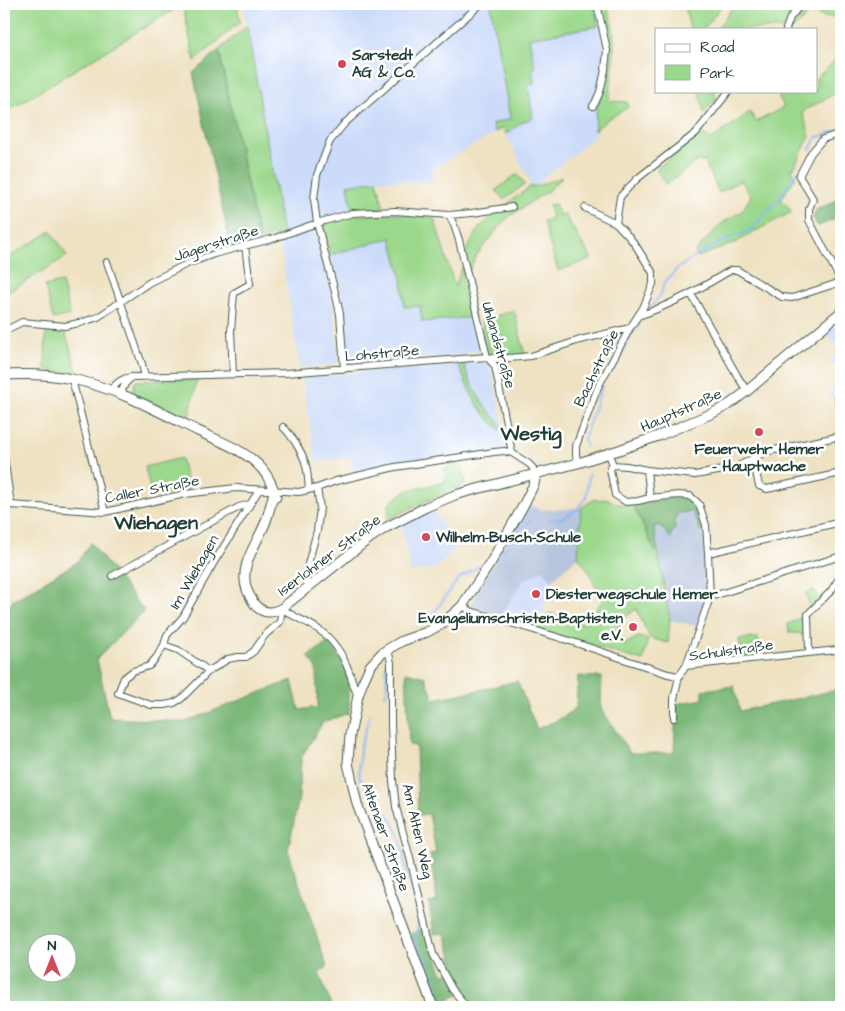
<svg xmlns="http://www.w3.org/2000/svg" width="845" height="1011" font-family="'Architects Daughter',sans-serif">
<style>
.built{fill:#ccdbfa}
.industrial{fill:#b8c5de}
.green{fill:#9bd88c;stroke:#5d8a60}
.forest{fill:#7cb878;stroke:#4e7a56;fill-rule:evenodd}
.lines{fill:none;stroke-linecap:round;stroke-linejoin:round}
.stream{stroke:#89b9f5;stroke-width:2}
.minor-casing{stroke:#3e5649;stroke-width:8}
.major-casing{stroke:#3e5649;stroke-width:11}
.minor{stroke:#fff;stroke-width:6}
.major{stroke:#fff;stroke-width:9}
.poi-dot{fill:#d1495b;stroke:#fff;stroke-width:2}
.labels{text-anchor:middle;stroke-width:5;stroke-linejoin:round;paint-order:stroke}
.poi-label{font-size:15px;font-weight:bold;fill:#1f3d34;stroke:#fff;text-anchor:start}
.street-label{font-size:15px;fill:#1f3d34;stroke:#fff}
.district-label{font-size:20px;font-weight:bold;fill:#1f3d34;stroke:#fff}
</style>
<rect width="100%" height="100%" fill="#fff"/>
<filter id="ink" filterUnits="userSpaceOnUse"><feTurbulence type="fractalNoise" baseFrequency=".02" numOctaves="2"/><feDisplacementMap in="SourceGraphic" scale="10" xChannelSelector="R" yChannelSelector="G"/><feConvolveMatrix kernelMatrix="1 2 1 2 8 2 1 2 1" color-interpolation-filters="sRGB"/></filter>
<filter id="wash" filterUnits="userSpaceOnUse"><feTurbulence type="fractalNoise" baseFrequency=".0096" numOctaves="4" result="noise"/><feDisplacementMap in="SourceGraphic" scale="20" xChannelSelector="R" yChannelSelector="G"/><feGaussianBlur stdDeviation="1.12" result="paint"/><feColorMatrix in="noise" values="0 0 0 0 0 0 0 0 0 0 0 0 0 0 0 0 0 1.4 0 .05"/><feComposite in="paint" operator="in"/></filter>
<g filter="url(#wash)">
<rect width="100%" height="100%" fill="#efe2c3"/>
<path class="built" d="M243,4H603L606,95L595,136L533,187L503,128L432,169L433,182L377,180L348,184L352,210L283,234Z
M310,229L316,233L332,290L339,361L335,365L300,368L279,239Z
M391,238L402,279L404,306L420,305L422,322L474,317L483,350L481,352H467L464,355L353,364L347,359L345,318L341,292L330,255Z
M841,320V343L838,346L827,333Z
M841,351V372L829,362Z
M487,362L493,373L507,449H494L395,465L354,474L350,457L316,462L302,376H320Z
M841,375V394L827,397Z
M433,510L442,524L454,550L437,567L411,573L401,525Z
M543,570L559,587L543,603L547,608L531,626L500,618L523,581Z"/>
<path class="industrial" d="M527,504L541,510L581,508L578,557L552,580L543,570L523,581L500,618L470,605Z
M699,510L704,528L707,593L696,626L670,620L654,527L678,513Z"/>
<path class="green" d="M4,4H183L4,113Z
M189,4H237L240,22L195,61L183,7Z
M494,4H594L598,26L529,38L535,68L532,69L534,83L528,85L533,118L522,122L506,134L503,128L495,132L492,124L510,119L491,7Z
M598,4H606C620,35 612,69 609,101L627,102L628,107L617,114L609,118L594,131L597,106L603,92L608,50Z
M684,4H723L704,29H690Z
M735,4H799L783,29H717Z
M804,4H841V18L840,17H823L811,10L794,29L790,28L792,21Z
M247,26L283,234L259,240L219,50Z
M841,51V90L802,112L810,136L792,171L796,177L781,199L792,212L759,229L737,242L698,257L695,252L721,224L743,210L751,196L741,180L719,193L705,162L697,161L666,185L656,169L702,133L711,140L750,112L756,122L784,107L776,91H816V78L831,65Z
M699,91H715L716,101L704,113Z
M517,174L525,184L504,200L496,190Z
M562,177L549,190L510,216L500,226L476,256L469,272L465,254L479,228L508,203L531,186L533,187Z
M377,180L384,209L352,210L348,185Z
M555,204L560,216L564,214L592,259L558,271L543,221L552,218L549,205Z
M396,213L434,218L455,287L462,267L474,317L422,322L420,306L404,307L402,279L391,238L330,255L323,225C340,214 375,215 396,213Z
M51,231L67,256L4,295V260Z
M62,282L70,315L53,319L45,286Z
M514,310L525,355L498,357L489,355L481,321Z
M46,327L64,328L78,374L45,370Z
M463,361C471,390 485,409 507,430V434C479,416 469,391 457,362Z
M197,379L189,418L133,394L135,381Z
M181,458L188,489L152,497L145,467Z
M462,465L466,484L417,505L388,519L389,504L405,491L445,482V468Z
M608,499L617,504L633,505L655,551L658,550L670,620L668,643L650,638L636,609L622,620L616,631L624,645L638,637L648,639L643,661L535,629L549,613L585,624L602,601L589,571L578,557L581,508L593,500Z
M814,590L821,599L810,609L806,593Z
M802,617L805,618V637L798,633H789L788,624Z
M758,638L760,655L741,658L739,639Z"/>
<path class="forest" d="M219,50L259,240L231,248L193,73Z
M841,198V217L818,226L813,218L816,210Z
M678,497L690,498L697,504L704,528L700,531L692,511L678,513L674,521L675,530L672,531L671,538L659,525L654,527L658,550L655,551L633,505Z
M91,543L144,611L97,659L110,718L185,722L292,680L299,710L318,707L316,667L308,656L329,642L343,662L349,679V713L323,722L301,758L299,798L288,850L327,967L319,973L332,1007H4V606L77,562ZM38,944H68V974H38Z
M406,672L425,677L434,699L480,690L517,681L537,729L558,720L576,708L578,676L602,677L601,708L630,753H674L676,704L703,699V690L734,686L740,711L841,689V1007H470L459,995L439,1003L427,967L411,934L427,927L443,975L456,970L445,933L434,934L429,903L437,901L430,854L436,853L429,814L418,815L416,746L409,745Z"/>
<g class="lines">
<path class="stream" d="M810,149L816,138L841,129
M650,308L661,294L664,283L678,268L702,252L731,237L741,235L752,228L778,200L789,183L798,171
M612,367L632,334L640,323
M586,446L584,439L585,436L602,386
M550,519H560L569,515L578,508L586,498L589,474
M503,552L522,528L530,521
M427,623L458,579L483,564
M385,696L387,690L386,665
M370,714L360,748L359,772L360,779L382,806L393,822L400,837L408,880
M411,886L420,917L415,939L436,982L441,1003"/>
</g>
</g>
<g filter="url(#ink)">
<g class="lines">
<defs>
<path id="minor" d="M786,29L790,18L801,4
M593,106L595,103L600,92L605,70L607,50L597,4
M841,133L823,139L811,153L799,176L813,199L809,209V220L841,281
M449,215L454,225L459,240L487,357L495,366L512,453
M616,223L620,197L628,188L638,178L696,133L729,91
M107,262L142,364L145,377
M691,294L738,377L747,391
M638,316C672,305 701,288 731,270H737L782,297L792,298L841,282
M4,331L22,322L65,326L83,322L98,317L150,282L187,264L214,254L275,238L317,223L353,213L395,211L449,215L472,213L512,207
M344,369L340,314L336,296L317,223L314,199L317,175L330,141L345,123L481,4
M233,374L231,331L234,293L250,284L245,246
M72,379L105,512
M111,391C116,382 123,378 132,377L286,373L461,359L487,357L498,359L531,356L580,340L630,328
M120,395L125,384L132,377
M838,397L841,414
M283,427C290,433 302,452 305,462C308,471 308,481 309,490
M609,454L613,465L627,466L647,470L695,475L735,468L765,452L841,436
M4,457L11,505
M753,458L759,486L767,489L841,473
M578,463L576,455V446L598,387L630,328L643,308L653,284V273L636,246L630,238L616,223L585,208
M613,465L610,469L615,495L626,502L638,501L650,498L678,495L690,496L699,504L706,525L708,553L710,597L686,666L679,676L674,699V718
M647,470L650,498
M259,490L213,564L183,617L167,635L164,645L156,658L149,666L133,671L124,678L118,693L151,705H165L174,703L181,699L209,671L228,659L238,657H246L254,651L265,635L280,622L282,608
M4,506L11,505L105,512L185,494L236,488L299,492L317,488L336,481L395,467L494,452L504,451L512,453L529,464L533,468L534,474
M708,553L841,522
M112,576L239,507L250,504
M307,588L305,575L317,531L320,508L317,488
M710,597L841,556
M462,606L471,611L567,640L668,674L679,676
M282,608C292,617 307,621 319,630C334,640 344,657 350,674C353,682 354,689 358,696
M164,645L178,650L209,671
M388,649L391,663V724L393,781L396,807L410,858L433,954L452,989L467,1007
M809,652L808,614L831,591L841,575
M686,666L837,650"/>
<path id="major" d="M4,375C27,374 49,374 72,379C116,388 158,411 198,431C217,440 239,448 255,462C266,471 272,483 276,497
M274,491C272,502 269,511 266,521C258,543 238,565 247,590C250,596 252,602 257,607C265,614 273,613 282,608L370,538L387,527L426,507L455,495L477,489L578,463L619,450L658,436L713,413L730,404L747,391L841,312
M433,1007L357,804L348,763L350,735L358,696L362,684L370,666L381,654L388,649L402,641L427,632L442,624L462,606L491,562L523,506L534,484L535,479L534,474"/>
</defs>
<use href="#minor" class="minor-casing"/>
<use href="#major" class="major-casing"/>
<use href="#minor" class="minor"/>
<use href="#major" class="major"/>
</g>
</g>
<g class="poi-dot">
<circle cx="342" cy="64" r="5"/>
<circle cx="759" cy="432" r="5"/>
<circle cx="426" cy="537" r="5"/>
<circle cx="536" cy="594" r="5"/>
<circle cx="633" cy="627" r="5"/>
</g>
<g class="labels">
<g class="poi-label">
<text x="352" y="60">Sarstedt<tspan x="352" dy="17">AG &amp; Co.</tspan></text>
<text x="759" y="454" text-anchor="middle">Feuerwehr Hemer<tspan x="759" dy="17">- Hauptwache</tspan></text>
<text x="436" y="542">Wilhelm-Busch-Schule</text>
<text x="546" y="599">Diesterwegschule Hemer</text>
<text x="623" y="623" text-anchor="end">Evangeliumschristen-Baptisten<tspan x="623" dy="17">e.V.</tspan></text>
</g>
<g class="street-label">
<text transform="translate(216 243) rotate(-18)" y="5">Jägerstraße</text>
<text transform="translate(499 345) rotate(74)" y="5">Uhlandstraße</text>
<text transform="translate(382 353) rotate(-5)" y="5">Lohstraße</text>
<text transform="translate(596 368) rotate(-64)" y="5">Bachstraße</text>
<text transform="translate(681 410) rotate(-24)" y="5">Hauptstraße</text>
<text transform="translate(152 489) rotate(-11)" y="5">Caller Straße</text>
<text transform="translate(329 555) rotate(-37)" y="5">Iserlohner Straße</text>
<text transform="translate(194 572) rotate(-60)" y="5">Im Wiehagen</text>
<text transform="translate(731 650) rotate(-8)" y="5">Schulstraße</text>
<text transform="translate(418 831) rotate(77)" y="5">Am Alten Weg</text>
<text transform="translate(386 837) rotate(70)" y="5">Altenaer Straße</text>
</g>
<g class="district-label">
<text x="531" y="440">Westig</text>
<text x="156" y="529">Wiehagen</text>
</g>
</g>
<rect width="845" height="1011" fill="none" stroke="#fff" stroke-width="20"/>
<rect x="655" y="28" width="162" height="65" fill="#ffffff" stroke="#a5b1ae"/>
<rect x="665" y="44" width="25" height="8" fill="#ffffff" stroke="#a5b1ae"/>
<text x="700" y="52" font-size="15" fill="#1f3d34">Road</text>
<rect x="665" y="65" width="25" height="15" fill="#9bd88c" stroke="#a5b1ae"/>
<text x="700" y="78" font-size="15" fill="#1f3d34">Park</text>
<g transform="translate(52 958)"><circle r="24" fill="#ffffff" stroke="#a5b1ae"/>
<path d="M0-4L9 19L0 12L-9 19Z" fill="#d1495b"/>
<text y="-8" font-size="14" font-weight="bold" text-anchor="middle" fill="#1f3d34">N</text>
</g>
</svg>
